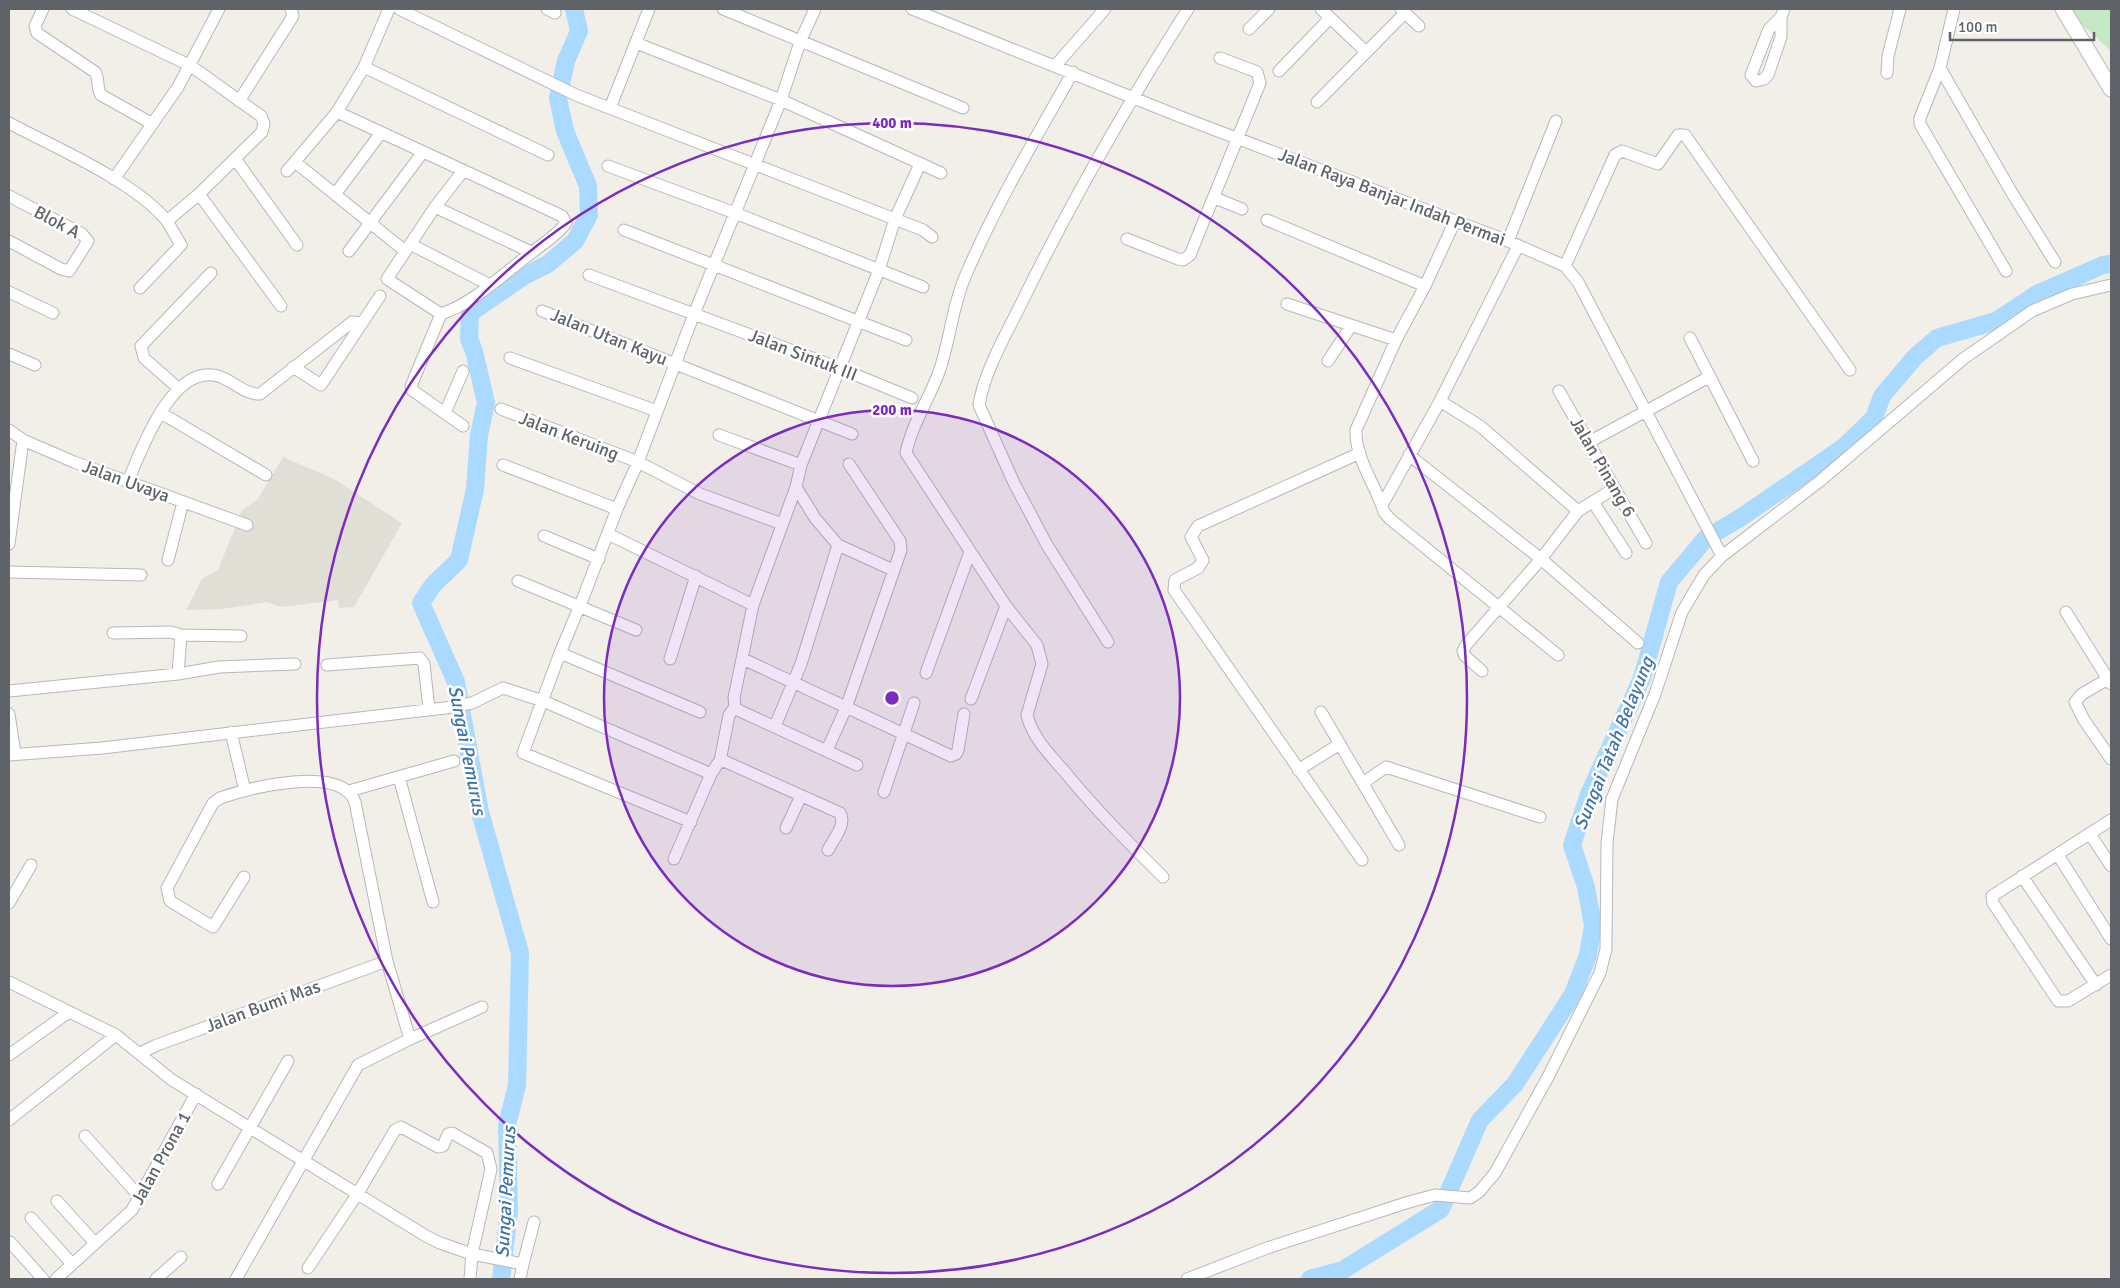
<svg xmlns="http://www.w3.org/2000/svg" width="2120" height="1288" font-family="Signika,sans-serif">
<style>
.education{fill:#e1ded6}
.green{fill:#c5e8c5}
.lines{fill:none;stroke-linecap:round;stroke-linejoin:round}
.river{stroke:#aadaff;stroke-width:18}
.street-casing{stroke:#b5b8bc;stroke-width:13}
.secondary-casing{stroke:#b6babf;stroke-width:17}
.street{stroke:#fff;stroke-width:11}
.secondary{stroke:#fff;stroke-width:15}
.ring{fill:none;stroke:#7b2cbf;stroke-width:2.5}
.labels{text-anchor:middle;stroke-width:5;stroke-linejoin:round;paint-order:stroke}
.street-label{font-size:18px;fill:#5f6368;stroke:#fff}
.water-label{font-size:19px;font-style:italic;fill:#4174aa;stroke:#fff}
.centre{fill:#7b2cbf;stroke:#fff;stroke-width:2.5}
.ring-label{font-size:15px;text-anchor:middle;font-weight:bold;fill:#7b2cbf;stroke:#fff;stroke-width:5;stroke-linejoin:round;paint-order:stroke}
</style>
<rect width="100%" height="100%" fill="#f1efe8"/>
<path class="education" d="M283,457L334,479L402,523L354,607L339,608L338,600L281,607L267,602L222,609L186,610L202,579L218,570L242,510L258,499Z"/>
<path class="green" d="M2068,9H2111V51L2075,18Z"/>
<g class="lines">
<path class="river" d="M501,1279L509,1211L507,1125L517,1085L520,953L480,812L456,682L421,603L433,585L459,560L475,489L479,435L486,403L474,351L469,339L470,313L524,276L548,264L575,241L589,215L588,186L565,131L558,98L566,61L579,31L574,9
M1310,1279L1343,1270L1441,1209L1480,1120L1515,1084L1573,994L1588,955L1593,925L1586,887L1572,845L1589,794L1642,678L1669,582L1706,538L1740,518L1844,447L1874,418L1882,396L1915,357L1937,338L1996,321L2037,294L2103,265L2111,264"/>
<defs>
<path id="street" d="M43,9L35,26L37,33L95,72C100,80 96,88 101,95L151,123
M72,9L191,66L261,116L264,124L262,132L199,194L281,306
M399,9L576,95L923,230L932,237
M547,9L555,13
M723,9L963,108
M912,9L1181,117L1508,241L1565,266L1578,282L1722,556
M1321,9L1366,52
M1401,9L1419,26
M1954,9L1940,68L1920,118V124L2006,271
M1781,17L1769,29L1751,75L1756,81L1764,79L1768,75L1781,37V17L1784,9
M1249,29L1269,9
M636,43L781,100L941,173
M1055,66L1105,9
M364,67L548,155
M1940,68L2012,193L2055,262
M1279,71L1330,18
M1073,72C1035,139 995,206 965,277C952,307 950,341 939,372C929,399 912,424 906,453L1006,606L1037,645L1042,664L1027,715C1032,737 1050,755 1065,772C1095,809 1129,843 1163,877
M1887,73L1888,56L1900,9
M239,101L293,16L291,9
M1317,102L1405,13
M610,108L649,9
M337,112L562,216L566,223C557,235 543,244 531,253C503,274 474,303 441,314L387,279L435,207L463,171
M9,123C54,147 136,182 167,221L199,194
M236,160L297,245
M295,162L405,251
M608,166L735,213L923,287
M287,171L337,112L364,67L389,9
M114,179L178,87L219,9
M336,193L381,133
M9,196L82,234L88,241L69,271L61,269L9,241
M1215,198L1242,209
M435,207L531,252
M1267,220L1425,286
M624,230L906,340
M1127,239L1178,259L1183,260L1190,255L1260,83L1257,72L1220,58
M1508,241L1556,121
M410,244L490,285
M349,251L423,152
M1565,266L1615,155L1622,151L1658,164L1678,135H1685L1850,370
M589,275L839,368L912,398
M140,288L181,245L167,221
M9,292L53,313
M1287,304L1396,340L1425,286L1455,221
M542,311L852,434
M441,314L411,386L412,390L463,426
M1690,338L1753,461
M1396,340L1356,430C1355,459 1376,485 1384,512L1390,519L1558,655
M9,354L35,365
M510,358L657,411
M1328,361L1351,326
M293,367L321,385L380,296
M178,388L144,358L141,346L211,273
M1559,391L1646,543
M1440,401L1480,426L1578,511
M501,409L638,462L700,494L782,524
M161,413L266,475
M445,413L463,371
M9,430L23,440L74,462L247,525
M719,435L801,465
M1589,442L1709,377
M1360,453L1198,526L1191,537L1203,560L1198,568L1175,580L1174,590L1362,860
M1409,455L1541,559L1638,643
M503,465L617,509
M128,481C142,449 172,363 218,376C232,380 245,395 260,394L352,322L362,323
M796,487L815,518L838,545L893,570
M1593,502L1626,553
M1382,505L1440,401L1518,246
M608,534L753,605
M544,536L599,559
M9,544L23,440
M168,560L183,502
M9,572L141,575
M518,581L636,630
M2066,612L2111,684
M113,633L171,632L181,635
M1108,642L1047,545L1014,483L979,405C984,371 1008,331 1023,300C1072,200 1128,103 1188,9
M560,653L700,712
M670,659L696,576
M743,659L951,756L956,754L958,750L964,714
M327,665L420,658L424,664L429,709
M1482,671L1465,656L1463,651L1466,645L1541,559L1578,511L1615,488
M926,673L970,552
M178,674L181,635L241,636
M2108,679L2082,694L2075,702L2084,720L2111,759
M9,691L178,674L219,667L295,664
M971,699L1006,606
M735,707L740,711L857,765
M1321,712L1399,845
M9,714L15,754
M775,726L801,664L838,545
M231,732L245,791
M827,750L846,708L901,550L900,541L849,464
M9,755L102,748L445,708L472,703L503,688L543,701L711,774
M720,761L729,715L735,707L734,698L753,605L796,487L801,465L879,270L895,219L920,164
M1298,770L1340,744
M399,777L433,902
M1363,783L1386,767L1540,817
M349,791L454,761
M884,792L914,703
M2111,820L1992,896L1993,903L2058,1001H2068L2111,975
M691,822L523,753L560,653L583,598L617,509L638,462L694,314L781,100L800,42L815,9
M786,828L801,796
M2090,834L2111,866
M2058,855L2111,939
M674,859L711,774L718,763L724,761L840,813C847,824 833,840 828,850
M2022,876L2096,985
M244,877L213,927L170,901L167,888L213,803L220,798C249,788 341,764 355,802L387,961L409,1036L408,1040
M9,903L31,865
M9,982L116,1035L172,1080L426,1236L440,1243L472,1254L470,1279
M140,1053L157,1045L387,961
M9,1055L69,1012
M9,1120L116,1035
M85,1136L140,1197
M218,1184L288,1061
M57,1201L95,1243
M31,1218L72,1264
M10,1242L43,1279
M523,1264L534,1222
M308,1268L358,1193L395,1130L401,1127L438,1147L443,1146L448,1134L452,1133L487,1153L491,1169L472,1254L523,1264L520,1279
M56,1279L132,1210L196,1094
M156,1279L181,1257
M236,1279L358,1065L408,1040L482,1007
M1187,1279L1267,1248L1409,1202L1435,1195L1470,1198L1479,1192L1495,1173L1549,1075L1600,973L1606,949L1607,843L1612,799L1655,694L1682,612L1704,575L1722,556L1820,481L1963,359L2032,311L2072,294L2111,285"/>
<path id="secondary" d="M2063,9L2111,89"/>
</defs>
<use href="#street" class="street-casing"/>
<use href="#secondary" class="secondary-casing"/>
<use href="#street" class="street"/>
<use href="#secondary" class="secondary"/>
</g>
<circle cx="892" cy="698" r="288" fill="#7b2cbf" fill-opacity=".12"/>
<g class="ring">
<circle cx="892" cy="698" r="288"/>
<circle cx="892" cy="698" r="575"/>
</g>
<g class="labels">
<g class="street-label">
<text transform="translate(1392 197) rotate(21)" y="6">Jalan Raya Banjar Indah Permai</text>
<text transform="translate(57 222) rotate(28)" y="6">Blok A</text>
<text transform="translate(609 337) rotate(22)" y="6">Jalan Utan Kayu</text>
<text transform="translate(803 355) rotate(21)" y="6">Jalan Sintuk III</text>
<text transform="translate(569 436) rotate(21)" y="6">Jalan Keruing</text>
<text transform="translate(1603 467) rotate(60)" y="6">Jalan Pinang 6</text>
<text transform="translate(126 481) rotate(20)" y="6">Jalan Uvaya</text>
<text transform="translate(263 1006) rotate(-20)" y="6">Jalan Bumi Mas</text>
<text transform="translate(161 1158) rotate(-61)" y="6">Jalan Prona 1</text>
</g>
<g class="water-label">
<text transform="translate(1613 743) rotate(-68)" y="7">Sungai Tatah Belayung</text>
<text transform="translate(468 750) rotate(79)" y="7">Sungai Pemurus</text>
<text transform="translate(505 1192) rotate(-87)" y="7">Sungai Pemurus</text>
</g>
</g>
<circle cx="892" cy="698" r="8" class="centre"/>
<g class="ring-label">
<text x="892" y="128">400 m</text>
<text x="892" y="415">200 m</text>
</g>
<rect width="2120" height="1288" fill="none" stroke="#5f6368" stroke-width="20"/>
<path d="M1950 32v8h144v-8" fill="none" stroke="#5f6368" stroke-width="2.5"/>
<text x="1958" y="32" font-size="15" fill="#5f6368" stroke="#ffffff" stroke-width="4" paint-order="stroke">100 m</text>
</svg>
